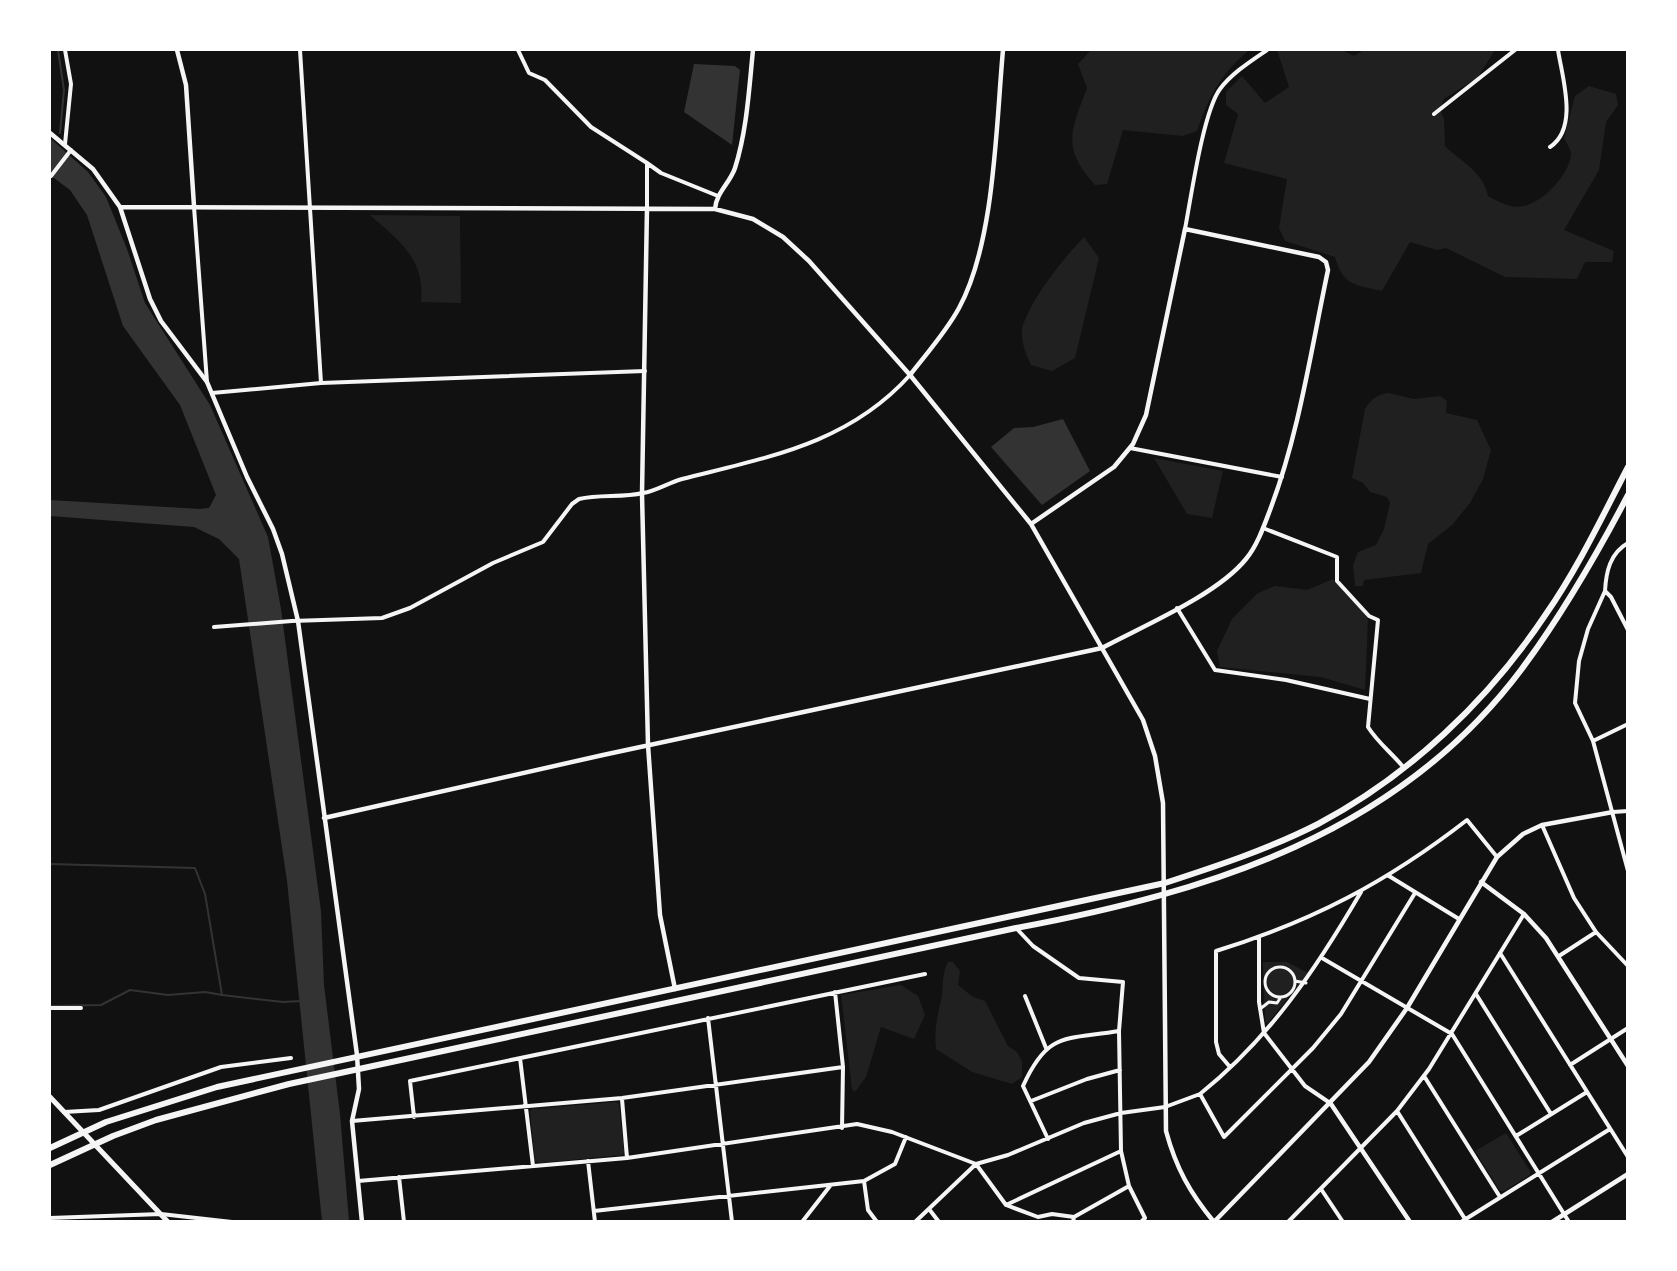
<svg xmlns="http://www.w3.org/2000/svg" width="1677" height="1271" font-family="Lato,sans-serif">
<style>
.green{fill:#202020}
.water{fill:#333}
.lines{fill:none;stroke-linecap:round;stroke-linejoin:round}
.stream{stroke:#333;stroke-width:2}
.pedestrian{stroke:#f5f5f5;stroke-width:3}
.minor{stroke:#f5f5f5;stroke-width:4}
.tertiary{stroke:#f5f5f5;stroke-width:4.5}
.secondary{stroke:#f5f5f5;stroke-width:5}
.trunk{stroke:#f5f5f5;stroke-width:6}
</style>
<rect width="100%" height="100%" fill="#111"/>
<path class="green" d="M1091,50H1249C1220,75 1209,96 1197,131L1183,136L1123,130L1107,184L1095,185C1061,147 1071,131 1087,88L1078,64Z
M1277,50H1342L1354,56L1364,50H1495L1478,77L1444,99L1440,109L1444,119L1445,146C1462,163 1483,171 1488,196C1499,202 1511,209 1524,206C1543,202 1569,175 1571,155C1571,149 1567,144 1564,138L1575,96L1589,86L1616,94L1618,105L1606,122L1599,170L1564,230L1614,251L1612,262H1585L1577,279L1505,277L1446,248L1437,250L1410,242L1382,291C1356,285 1343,286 1335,257L1285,241L1279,228L1287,179L1224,163L1238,114L1226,105V92L1242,76L1265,103L1289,87Z
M370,215L460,216L461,303L421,302C425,258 400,242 370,215Z
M1084,237L1099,258L1075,358L1052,371L1031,365C1026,354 1019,338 1023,325C1033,296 1063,259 1084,237Z
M1389,393L1414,399L1440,396L1447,401L1446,413L1477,420L1491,450L1483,479L1470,503L1452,525L1428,544L1421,573L1364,580L1363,586H1355L1353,565L1358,552L1376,545L1384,529L1390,503L1387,497L1370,492L1363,483L1352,478L1365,409C1371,399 1378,394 1389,393Z
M1154,458L1223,471L1212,518L1187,514Z
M1333,579L1359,605L1368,620L1365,690L1321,677L1220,667L1217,651L1232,619L1258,593L1275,586L1307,590Z
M948,962H953L960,971L958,985L973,997L985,1001L1008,1046L1017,1052L1022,1062V1077L1012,1084L972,1072L936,1049C934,1031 937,1018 941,1000C944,986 941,975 948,962Z
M1263,962H1287L1308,973L1268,1023L1265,1022Z
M901,985L918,996L925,1015L914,1039L881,1027L866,1077L855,1092L852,1089L841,995Z
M616,1102L619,1104L624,1152L622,1155L540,1163L535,1161L530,1112L532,1109Z
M1506,1133L1530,1171V1175L1504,1191H1500L1475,1151Z"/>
<path class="water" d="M694,64L735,66L740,70L732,145L684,112Z
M50,138L88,172L106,197L127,249L145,303L210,405L268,537L281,609L321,911L324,985L340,1114L349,1221H322L287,881L239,559L219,539L194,527L50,516V500L200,509L209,508L216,495L180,405L123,326L87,215L70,190L50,175Z
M1063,419L1090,471L1042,505L991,447L1014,428L1033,427Z"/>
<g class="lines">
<path class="stream" d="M58,50L64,90L60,133
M50,864L195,868L205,894L222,995L283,1002L302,1001
M50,1006L101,1005L130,990L168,995L205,992L222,995
M58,1222L67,1221"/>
<path class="pedestrian" d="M1265 982a15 15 0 1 1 30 0a15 15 0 1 1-30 0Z
M1295,981L1306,983
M1260,1009L1269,1002L1277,1003L1281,997"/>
<path class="minor" d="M65,50L71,84L65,144
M300,50L321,383
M518,50L529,73L545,80L591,127L647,163V208
M1434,114L1515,50
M1550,147C1579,128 1562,77 1558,50
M647,163L661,173L718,196
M51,176L71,150
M194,207L207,382
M1185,229C1191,198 1203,112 1220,89C1232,73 1251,61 1267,50
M212,393L321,383L645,371
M1130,448L1282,477
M1263,528L1337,557V581L1369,616L1378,620L1368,727C1378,743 1392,753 1404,768
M1605,591C1606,572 1610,553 1628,543
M1177,608L1215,670L1286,680L1370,699
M214,627L292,621L382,618L410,608L493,563L543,542L572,504L579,499C600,494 622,498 643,493C656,491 668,483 682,479C768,457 848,444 910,375
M1628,630L1611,597L1605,591L1588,629L1579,661L1575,703L1593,741L1628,871
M1593,741L1628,724
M1613,812L1628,811
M1542,825L1574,898L1596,932L1628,966
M1389,876L1459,919
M1361,892C1316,969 1270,1038 1200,1094L1224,1137L1313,1048L1341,1014L1415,893
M1017,929L1033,946L1079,978L1123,982L1119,1031L1121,1151L1129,1186L1145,1218L1141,1222
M1259,937V1002L1264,1033L1305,1086L1330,1103
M1500,953L1628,1157
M1559,956L1596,932
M1322,958L1452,1034L1569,1222
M835,992L843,1067L842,1128
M1476,994L1551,1114
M1025,996L1046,1048
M50,1008H81
M708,1018L732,1222
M520,1058L533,1166
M1570,1065L1628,1028
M1230,1067L1219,1054L1216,1042V951C1313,921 1387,882 1467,820L1497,857
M1424,1076L1500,1197
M622,1099L627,1158
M1031,1101L1087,1079L1120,1070
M1397,1111L1465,1219
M64,1112L99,1110L221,1067L291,1058
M414,1117L410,1081L925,974
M352,1121L622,1098L843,1067
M1516,1136L1587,1092
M1048,1139L1023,1086C1048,1031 1065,1040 1119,1031
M588,1161L595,1222
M399,1177L404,1222
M358,1181L627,1158L857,1124L892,1132L976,1164L1008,1155L1084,1123L1121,1113L1165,1107L1200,1094
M864,1181L868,1210L877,1222
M1321,1189L1343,1222
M1006,1205L1121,1151
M929,1209L939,1222
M594,1211L864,1181L895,1164L906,1137
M50,1218L161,1214L232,1222
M802,1222L830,1186
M915,1222L976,1164L1006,1205L1038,1217L1052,1214L1074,1217
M1073,1222L1074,1217L1129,1186
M1288,1222L1397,1111L1429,1069L1524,914
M1461,1222L1610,1129"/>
<path class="tertiary" d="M177,50L186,85L194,206
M50,133L93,169L120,207L150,299L161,321L207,382L247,477L273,529L282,554L298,621L357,1055L359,1089L352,1121L362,1222
M120,207L715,209L753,219L783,237L809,261L910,375L1031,524L1143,720L1155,756L1163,803L1166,1131C1176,1168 1190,1193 1214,1222
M647,208L642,494L648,745L660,915L675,989
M715,209C716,193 730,183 735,168C747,130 749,89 753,50
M910,375C927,353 946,332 959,308C995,242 996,125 1003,50
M324,818L603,755L1102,648C1143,626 1217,595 1246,559C1257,546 1264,526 1270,510C1299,434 1311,350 1328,270L1326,262L1319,257L1185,229L1146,415L1133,444L1114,467L1031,524
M1481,882L1524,914L1546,938L1628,1066
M1331,1104L1410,1222
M1214,1222L1369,1062L1407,1008L1497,857L1523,834L1542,825L1613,812
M1552,1222L1628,1174"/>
<path class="secondary" d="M50,1097L168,1222"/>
<path class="trunk" d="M50,1148L106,1122L217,1087L1165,883C1217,866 1269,849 1318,824C1410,775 1488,701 1546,614C1578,568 1602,517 1628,467
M50,1165L113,1136L156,1120L289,1084L1016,928C1209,892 1398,834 1521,670C1562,615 1596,556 1628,495"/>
</g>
<rect width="1677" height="1271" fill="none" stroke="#ffffff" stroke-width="102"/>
</svg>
